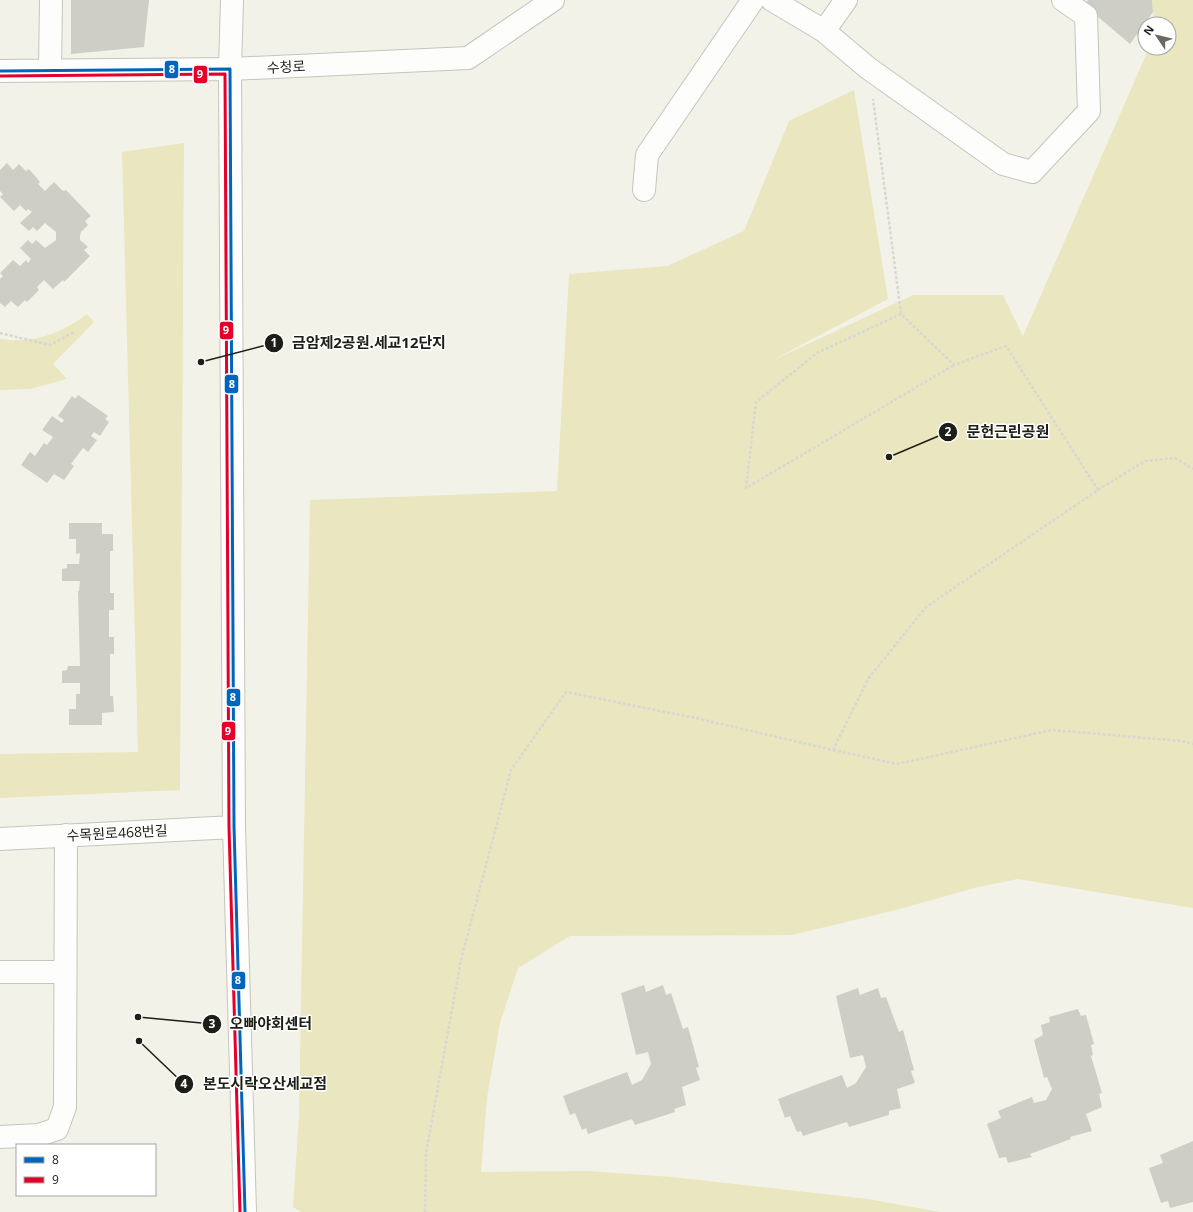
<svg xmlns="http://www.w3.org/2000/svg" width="1193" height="1212" font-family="'Open Sans','Noto Sans KR',sans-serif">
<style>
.green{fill:#eae6bf}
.building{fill:#cfcec6}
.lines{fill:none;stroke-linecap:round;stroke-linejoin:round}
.minor-casing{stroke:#c5c5be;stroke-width:24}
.path{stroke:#d7d7d4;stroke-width:2.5;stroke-dasharray:3 2;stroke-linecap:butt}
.minor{stroke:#fdfdfc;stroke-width:22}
.bus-1-casing{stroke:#fff;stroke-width:6}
.bus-2-casing{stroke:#fff;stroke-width:6}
.bus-1{stroke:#0065bd;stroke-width:3}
.bus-2{stroke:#e4002b;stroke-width:3}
.labels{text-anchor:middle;stroke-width:3;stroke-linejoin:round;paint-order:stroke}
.street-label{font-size:14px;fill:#1e1e18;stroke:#fff}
.leader{fill:none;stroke:#1e1e18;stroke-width:1.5}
.callout-dot{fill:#1e1e18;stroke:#fff;stroke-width:1.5}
.mark-label{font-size:12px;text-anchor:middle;font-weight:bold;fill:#fff}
.callout-label{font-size:15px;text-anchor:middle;font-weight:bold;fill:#1e1e18;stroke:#fff;stroke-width:3;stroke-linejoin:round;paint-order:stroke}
.line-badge{stroke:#fff;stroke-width:1.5}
.badge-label{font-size:11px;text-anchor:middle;font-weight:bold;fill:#fff}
</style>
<rect width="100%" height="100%" fill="#f3f2e8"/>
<path class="green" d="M1152,0H1193V908L1018,879L978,887L896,910L792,935L570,936L518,968L500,1023L487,1098L481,1172L587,1171L672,1177L868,1199L940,1212H301L293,1207L299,1115L310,500L557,491L569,274L667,266L744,231L789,121L854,90L888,299L769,362L913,295H1003L1023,336L1149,48H1169V24H1154Z
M184,143L180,790L0,798V754L138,752L122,152Z
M87,314L94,322L53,364L67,379L30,389L0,390V339C33,344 61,334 87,314Z"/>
<path class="building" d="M71,0H149L144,47L71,54Z
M1088,0H1152L1153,12L1130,44L1084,5Z
M7,163L13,170L19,164L26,171L29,169L40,182L38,184L45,191L54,182L63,191L66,190L91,216L85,221L88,225L81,232L80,236V240L88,247L84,250L90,256L64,282L63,280L53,289L44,280L37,287L39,290L27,302L25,300L18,307L11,301L5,307L0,303V279L3,276L0,273L13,260L20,266L26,260L28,263L31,259L20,248L28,240L32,244L36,240L45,248L56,240V232L45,223L37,231L33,227L29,231L20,223L32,212L28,209L26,211L20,205L14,211L0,197L3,194L0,191V170Z
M78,395L108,416L105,419L109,422L100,436L94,432L91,436L97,440L88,452L83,448L71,464L74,466L64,480L54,474L47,483L21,465L30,452L35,456L44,443L47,445L53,437L42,430L52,416L62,423L64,420L58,416L72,396L75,399Z
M69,523H102V534H113V551H110V593H114V610H109V637H114V654H110V696H113L114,712L102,713V725H69V709H76V694H80V683H62V671L67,670L68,666H80L78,591H79L80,581H62V569L67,568V564H79L80,553L76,554V539H69Z
M644,985L646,992L663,985L666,995L671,993L683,1029L688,1027L699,1067L696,1068L700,1080L682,1087L686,1105L674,1109L675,1112L635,1125L632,1119L588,1134L586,1128L582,1130L575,1113L570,1115L563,1096L627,1072L632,1085L642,1080L651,1064L648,1052L636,1055L621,993Z
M858,988L860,995L878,988L881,998L886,997L899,1032L903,1030L914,1070L911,1071L915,1083L897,1089L901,1108L889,1111V1115L849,1127L847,1122L803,1136L801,1131L797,1132L790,1116L785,1118L778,1099L842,1075L847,1088L856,1083L866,1067L863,1055L850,1058L836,996Z
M1078,1009L1081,1016L1086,1015L1094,1044L1091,1045L1093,1055L1091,1056L1102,1093L1099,1094L1102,1107L1086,1114L1092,1131L1070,1137L1071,1139L1030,1154L1032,1157L1008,1163L1006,1157L999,1158L987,1124L1001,1118L998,1111L1032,1097L1034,1103L1046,1100L1052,1089L1047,1077L1044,1078L1034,1040L1043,1035L1041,1025L1050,1022L1049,1017Z
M1193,1141V1202L1170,1208L1168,1201L1161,1203L1149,1168L1163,1163L1160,1155Z"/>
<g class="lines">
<defs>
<path id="minor" d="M232,0L230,69L234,827L245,1212
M772,0L824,31L868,68L1003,164L1032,172L1089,111L1086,16L1063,0
M824,31L846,0
M50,70L51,0
M0,71L230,69L468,58L553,0
M644,190L647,155L753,0
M0,839L234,827
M0,972H65
M0,1137L39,1135L57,1129L65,1107L66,835"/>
</defs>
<use href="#minor" class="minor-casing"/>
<path class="path" d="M901,314L817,353L756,402L746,488L954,365
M0,333L50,345L74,332
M1098,490L1145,461L1175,458L1193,469
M833,750L897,764L1052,730L1182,741L1193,744
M425,1212L426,1153L461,960L511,770L566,692L700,719L833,750L868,679L926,607L1098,490L1006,346L954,365L901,314L873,99"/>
<use href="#minor" class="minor"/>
<defs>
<path id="bus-1" d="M0,71L230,69L234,827L245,1212"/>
<path id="bus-2" d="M0,76L225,74L229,827L240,1212"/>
</defs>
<use href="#bus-1" class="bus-1-casing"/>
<use href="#bus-2" class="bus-2-casing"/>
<use href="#bus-1" class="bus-1"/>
<use href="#bus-2" class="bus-2"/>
</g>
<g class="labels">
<g class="street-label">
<text transform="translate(286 67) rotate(-3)" y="5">수청로</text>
<text transform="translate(117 833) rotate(-3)" y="5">수목원로468번길</text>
</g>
</g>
<path class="leader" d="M201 362L274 343M889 457L948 432M138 1017L212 1024M139 1041L184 1084"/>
<g class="callout-dot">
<circle cx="201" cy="362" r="4"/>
<circle cx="889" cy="457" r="4"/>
<circle cx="138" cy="1017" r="4"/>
<circle cx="139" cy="1041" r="4"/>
<circle cx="274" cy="343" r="10"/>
<circle cx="948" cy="432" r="10"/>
<circle cx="212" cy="1024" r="10"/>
<circle cx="184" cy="1084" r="10"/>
</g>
<g class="mark-label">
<text x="274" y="347">1</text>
<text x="948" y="436">2</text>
<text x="212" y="1028">3</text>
<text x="184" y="1088">4</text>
</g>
<g class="callout-label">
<text x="369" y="348">금암제2공원.세교12단지</text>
<text x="1008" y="437">문헌근린공원</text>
<text x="271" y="1029">오빠야회센터</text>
<text x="265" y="1089">본도시락오산세교점</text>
</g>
<g class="line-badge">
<rect x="164" y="60" width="15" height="19" rx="4" fill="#0065bd"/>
<rect x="193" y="65" width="15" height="19" rx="4" fill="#e4002b"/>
<rect x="219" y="321" width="15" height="19" rx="4" fill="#e4002b"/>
<rect x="224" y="374" width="15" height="20" rx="4" fill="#0065bd"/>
<rect x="226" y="688" width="15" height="19" rx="4" fill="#0065bd"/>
<rect x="221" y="721" width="15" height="20" rx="4" fill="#e4002b"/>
<rect x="231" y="971" width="15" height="19" rx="4" fill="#0065bd"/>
</g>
<g class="badge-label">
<text x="172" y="73">8</text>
<text x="200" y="78">9</text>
<text x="226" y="334">9</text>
<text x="232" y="388">8</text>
<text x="233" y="701">8</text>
<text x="228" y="735">9</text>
<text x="238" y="984">8</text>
</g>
<rect x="16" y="1144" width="140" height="52" fill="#ffffff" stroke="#a5a5a3"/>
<rect x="24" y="1157" width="20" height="6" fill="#0065bd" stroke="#a5a5a3"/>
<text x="52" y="1164" font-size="12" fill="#1e1e18">8</text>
<rect x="24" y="1177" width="20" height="6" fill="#e4002b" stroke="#a5a5a3"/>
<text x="52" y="1184" font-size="12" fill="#1e1e18">9</text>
<g transform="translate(1157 36) rotate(305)"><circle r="19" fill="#ffffff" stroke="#a5a5a3"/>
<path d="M0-3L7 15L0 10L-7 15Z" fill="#696861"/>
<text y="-6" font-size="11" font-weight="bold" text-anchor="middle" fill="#1e1e18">N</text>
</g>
</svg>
